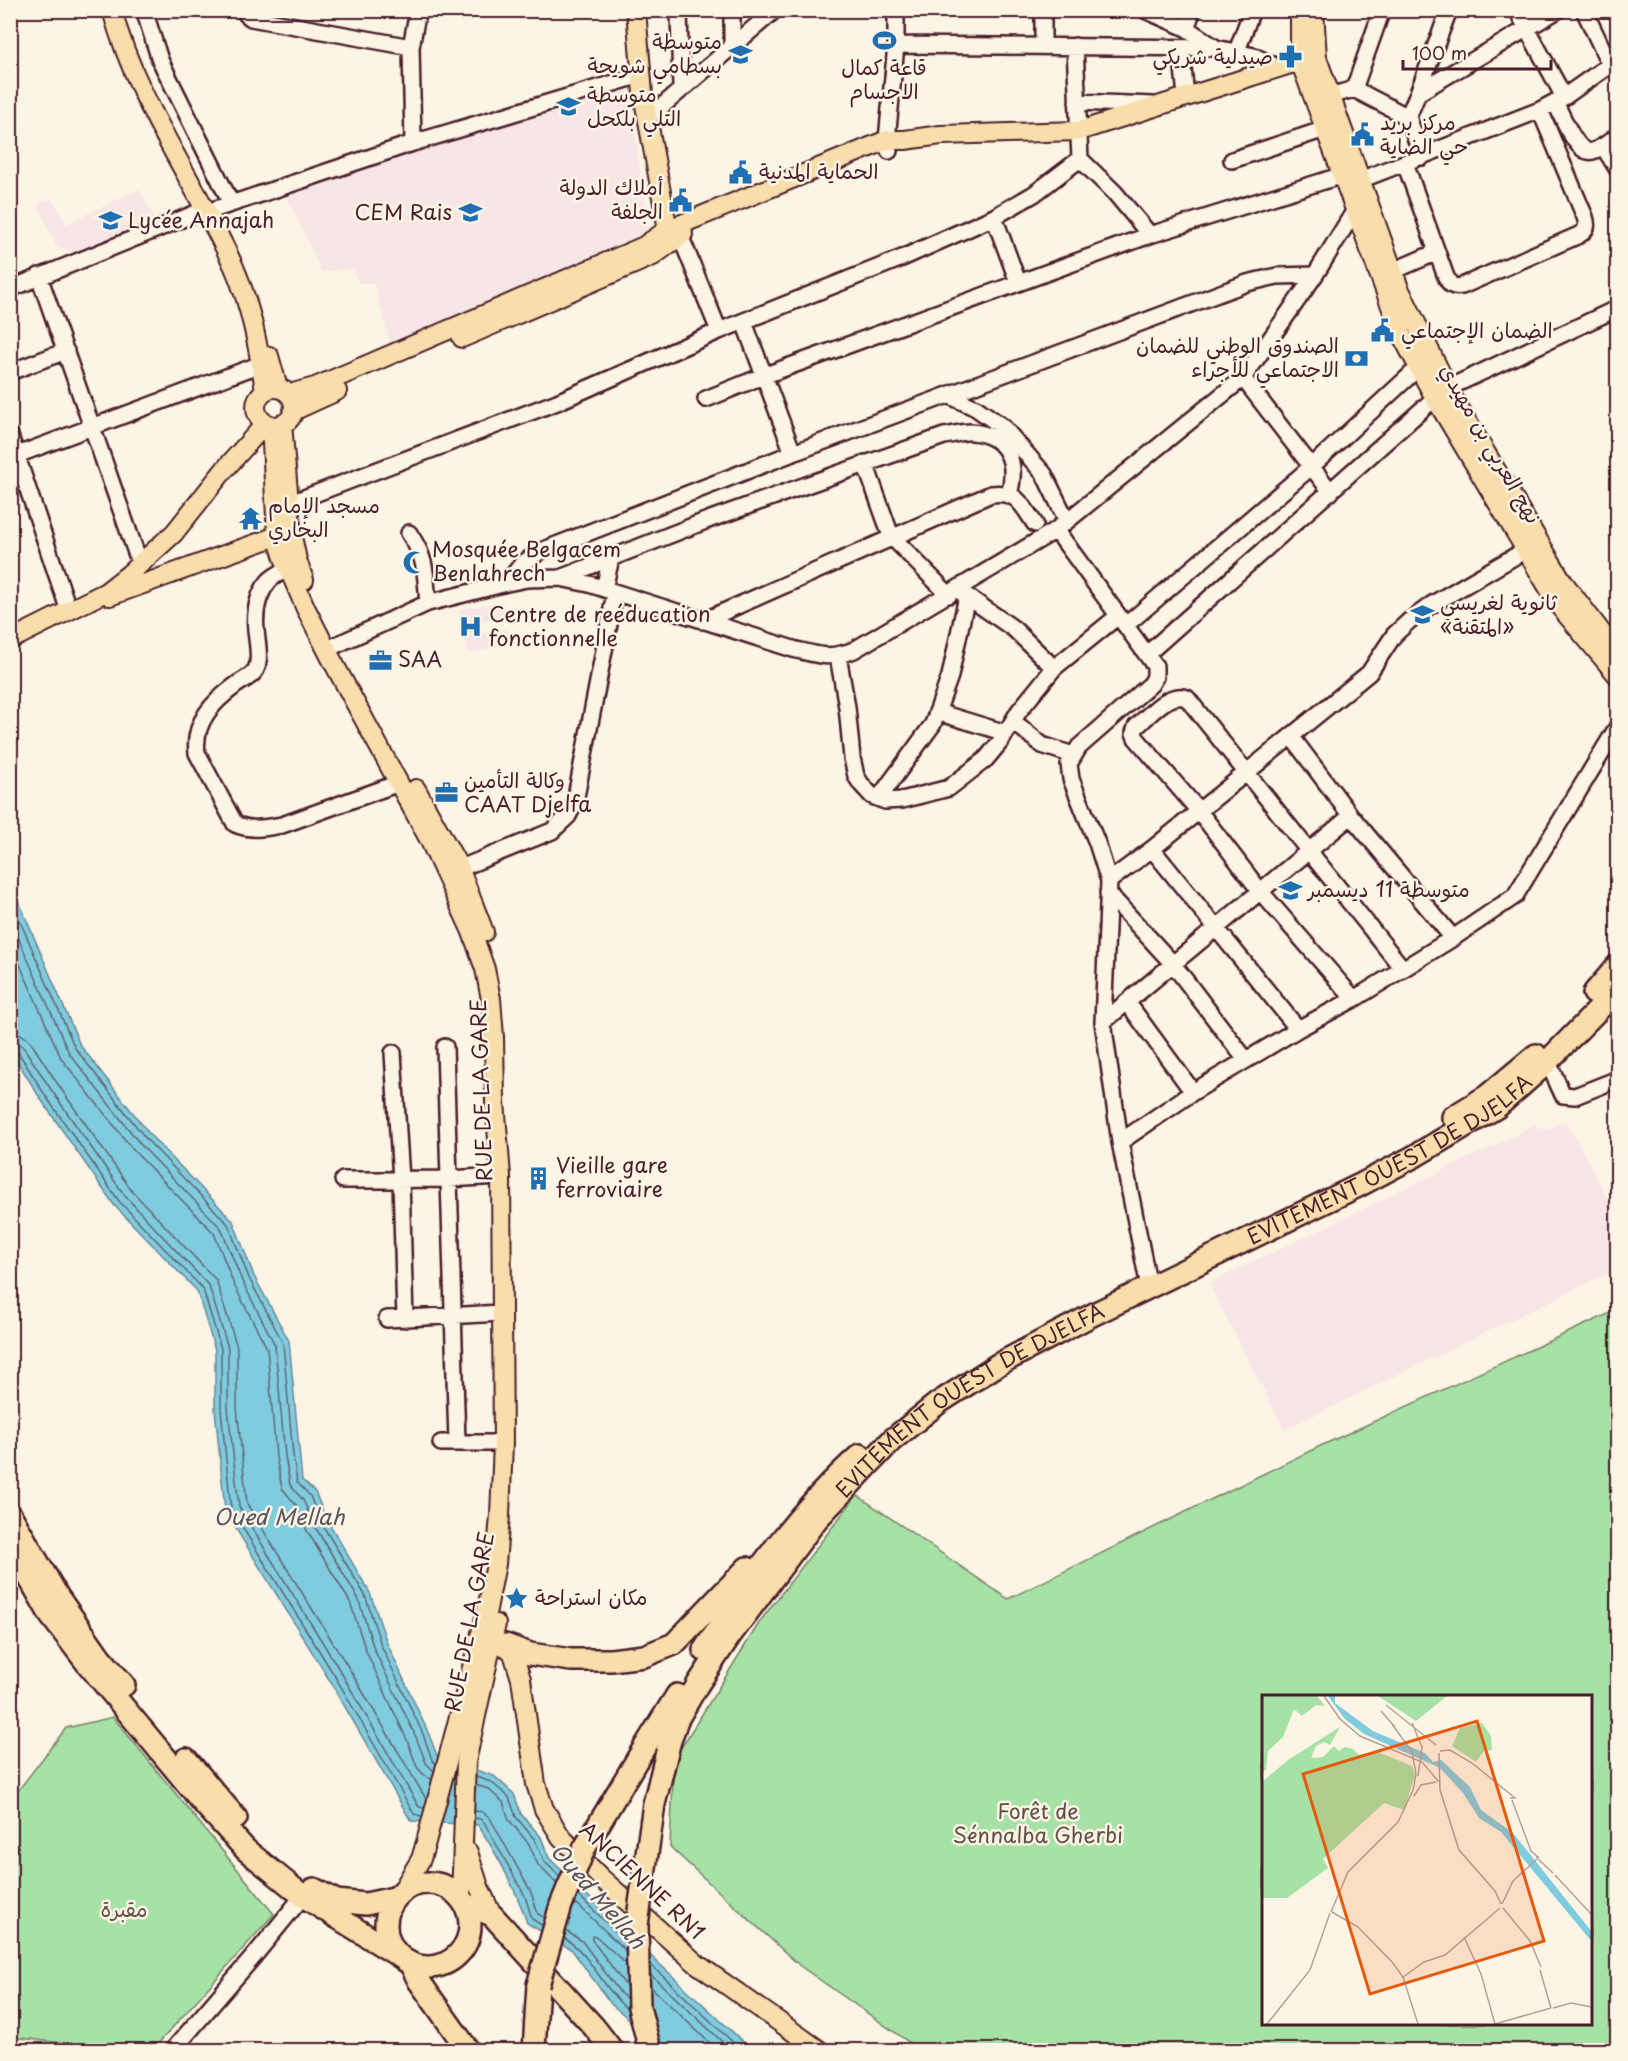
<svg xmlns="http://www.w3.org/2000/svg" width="1628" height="2061" font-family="'Playpen Sans','Playpen Sans Arabic',sans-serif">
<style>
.built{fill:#f8e6e7}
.green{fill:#a6e1a6;stroke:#788068;stroke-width:1.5;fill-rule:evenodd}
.water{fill:#80ccdf;stroke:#6a8797;stroke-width:1.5}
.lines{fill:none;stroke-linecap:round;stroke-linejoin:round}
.shore{stroke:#606473;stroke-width:1.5}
.minor-casing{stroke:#4a1f2b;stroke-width:20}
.major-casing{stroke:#4a1f2b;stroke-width:22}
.highway-casing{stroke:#4a1f2b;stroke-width:26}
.minor{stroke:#fcf5e5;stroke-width:15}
.major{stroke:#f8deab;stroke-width:18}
.highway{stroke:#f8deab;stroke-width:21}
.highway-bridge-casing{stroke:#4a1f2b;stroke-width:26;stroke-linecap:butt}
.highway-bridge{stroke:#f8deab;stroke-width:21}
.labels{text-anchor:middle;stroke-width:5;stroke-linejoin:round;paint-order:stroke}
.poi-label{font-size:21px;fill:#4a1f2b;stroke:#fcf5e5;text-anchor:start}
.street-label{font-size:21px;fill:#4a1f2b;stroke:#fcf5e5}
.park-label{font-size:21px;fill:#61504a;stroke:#fcf5e5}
.water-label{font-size:22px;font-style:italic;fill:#5a5361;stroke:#fcf5e5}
.inset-road{fill:none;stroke:#b59f9b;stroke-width:1.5}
.view{fill:#e8590c;fill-opacity:0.15;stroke:#e8590c;stroke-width:3}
.inset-edge{fill:none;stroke:#4a1f2b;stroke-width:3}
</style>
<rect width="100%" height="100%" fill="#fcf5e5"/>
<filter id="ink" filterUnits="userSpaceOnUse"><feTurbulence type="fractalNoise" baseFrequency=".0167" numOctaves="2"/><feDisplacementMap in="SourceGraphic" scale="12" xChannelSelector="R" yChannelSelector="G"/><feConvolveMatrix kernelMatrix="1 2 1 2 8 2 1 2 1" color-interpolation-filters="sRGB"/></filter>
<g filter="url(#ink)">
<path class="built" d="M628,84L649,231L391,346L374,284L358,283L352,269L322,272L285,194Z
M139,189L154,218L76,252L56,246L38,204L52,198L66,224Z
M503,601L506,616L477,622L480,634L508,629L512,644L468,653L462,624H460L459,610Z
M1566,1121L1617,1216V1269L1284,1430L1209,1283L1506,1140L1536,1123L1538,1128H1550Z"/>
<path class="green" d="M1617,1310V2050H920L800,1966L670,1847L674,1759L761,1620L857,1495L1008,1599L1316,1448ZM1264,1696H1590V2024H1264Z
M113,1717L274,1914L157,2045L141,2050H124L11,2037V1791L17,1792L66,1728Z"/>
<path class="water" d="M10,881L80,1045L151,1136L233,1221L254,1276L289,1341L302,1480L315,1492L326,1518L370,1593L387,1643L428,1732L438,1758L494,1776L514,1794L521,1814L541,1837L549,1858L623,1930L752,2050H666L611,2004L572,1950L527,1923C516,1888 498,1856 478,1825L411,1821L330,1681L225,1511L215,1409V1350L197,1291L114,1205L40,1098L11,1051Z"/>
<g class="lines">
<path class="shore" d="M10,898L75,1048L147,1140L228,1224L249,1278L283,1343L293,1455L297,1482L310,1496L320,1521L365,1595L381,1645L423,1734L432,1760L436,1764
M10,919L69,1053L141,1145L221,1228L242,1281L275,1345L285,1456L290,1485L303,1500L314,1525L358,1598L374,1649L416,1737L426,1763L434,1771
M10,942L61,1058L134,1151L214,1233L234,1285L267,1348L276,1457L282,1488L296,1505L306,1529L350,1602L366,1651L407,1740L417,1767L423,1774L432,1780
M10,1032L21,1034L30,1041L59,1086L132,1191L216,1280L237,1347V1408L247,1504L350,1670L426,1799
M10,1041L19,1043L24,1048L52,1091L125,1196L209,1286L228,1348V1408L239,1507L342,1674L419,1807L424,1808
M10,1049L18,1052L45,1095L119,1201L203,1289L221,1349V1409L231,1509L336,1678L414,1814L422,1816
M476,1777L491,1782L509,1797L516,1817L535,1840L544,1861L560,1877
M476,1785L488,1789L503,1802L509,1820L529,1844L538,1865L557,1884
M475,1811L483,1812L490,1818L531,1892L538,1914L545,1918
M474,1818L480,1819L484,1822L525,1896L532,1919L543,1926
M578,1895L625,1941
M575,1902L626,1951
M566,1931L582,1941L621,1994L627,1999
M564,1938C591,1954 603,1989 627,2009
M626,1964L596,1936H592V1940L626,1986
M650,1964L741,2050
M650,1974L731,2050
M651,1987L717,2050"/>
<defs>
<path id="minor" d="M144,10L160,60L231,203
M245,10L246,14L251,18L411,47
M679,10L681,89
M1145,10L1186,28L1216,48L1254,56L1279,68
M1517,10L1564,97
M1584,10L1610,65
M1186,28L1193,10
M896,45L1216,48
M1043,45V10
M1075,46L1080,159L1115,193L1150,235
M732,47V10
M1181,49L1186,96
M1237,51L1252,10
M1354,89L1408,117L1422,157
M1418,93L1449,10
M1330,96L1354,89L1382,10
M1077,102L1153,105
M1555,102C1562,114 1576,156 1593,151C1602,148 1610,141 1618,136
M1408,117L1418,93L1558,10
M648,118L775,10
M413,143L411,47L418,10
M1603,146L1618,170
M889,151L887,140L896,45V10
M1232,160L1325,129
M1405,163L1446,277C1450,285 1453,288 1462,286L1579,235C1587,230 1588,226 1585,217L1540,110
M1350,184L1540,110L1564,97L1618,59
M213,210L413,143L641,75
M994,217L1018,282
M680,235L719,331
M1393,271L1437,252
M39,276L140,564
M10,289L204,210
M744,322L793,453
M10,372L66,351
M1243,378L1331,492
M948,395L976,408L1003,427L1044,474L1067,521
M706,399L763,376L1150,235L1343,175
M10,436L69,611
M17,455L261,364
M865,463L891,536L949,595
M288,504L557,402L719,331L902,258L994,217L1034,194L1080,159
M1056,530L1155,666V677L1151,684L1079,747L1069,764L1071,779L1097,843L1109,881L1103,1022L1120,1142L1149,1287
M409,533C427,560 425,572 428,603
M288,569C282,572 273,576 269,581C255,597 254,620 257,639C258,648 260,658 257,667C254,676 244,679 236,685C213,702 193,722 197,753L235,824C251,831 265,828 282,825L399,783
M560,578L708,520L944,436C953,435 964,431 972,432C1008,435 1018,463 1009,494
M507,583L522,564L541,551L793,453L1247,283L1277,276L1315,275
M604,589L611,558
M961,592L1014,629L1054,668
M703,621L991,494C1017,490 1022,505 1035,524
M1126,625L1311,467L1419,367
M336,645L428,603L507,583L527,579L560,578L589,584L793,649C818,655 829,660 854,650L1056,530L1243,378L1315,275L1355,210L1363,205
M1147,654L1435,398L1448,388L1618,308
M838,656L847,707L852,758L856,776L861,784L872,796L885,801L902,800L949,788L986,759L1001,741L1019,711L1054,668L1118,616
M937,712L1006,733
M1013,721L1042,745L1073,755
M1291,736L1351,816L1453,938
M879,798L933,724L950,676L967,596
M1152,849L1298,1029
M451,872L552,831L568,816L575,802L615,593
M1109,881L1152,849L1353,686L1369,673L1394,635L1409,621L1431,605L1536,544
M1108,893L1173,964L1246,1060
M1354,999L1260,891L1199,811L1136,738L1134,733L1136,727C1149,716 1168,691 1187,698L1403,969
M1127,1002L1193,1092
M1103,1022L1351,816
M445,1047L457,1442
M393,1053L401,1180L405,1319
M1548,1062L1563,1095L1575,1096L1618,1079
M1120,1142L1193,1092L1298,1029L1354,999L1453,938L1515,896L1618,726
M343,1180L448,1179L501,1176
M387,1319L502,1313
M441,1443H503
M173,2050L254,1956L303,1896"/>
<path id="major" d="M112,10C137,103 195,181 234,267C251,306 259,349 265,391
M636,10L643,94L670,241
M1300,10V61L1402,336L1435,398L1560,607L1618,676
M1314,10L1317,58L1399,288L1453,398L1563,582L1618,654
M462,338L653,256L683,234
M269,356L278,388
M256 407a19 19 0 1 1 38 0a19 19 0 1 1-38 0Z
M289,394L315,387L644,246L667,230L887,140H905L941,135L1079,131L1300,61L1317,58
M293,411L337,391
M282,424L292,536L297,560L304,580
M271,425L277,536L284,558L306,609L333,662L429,839L472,932L485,969L491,999L494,1037L495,1102L501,1176L503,1443L500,1515L496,1564L486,1614L426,1842L421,1859L403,1889
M110,596L277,536
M10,640L106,592L129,574L174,533L225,469L266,423
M416,789L459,867L484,932
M499,1643L505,1645L513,1653L521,1679L536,1784L544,1809L561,1837L601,1878L697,1964L819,2050
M468,1852L479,1887L492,1915
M461,1898L466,1762L496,1624"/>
<g id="highway">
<path d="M1594,993L1618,965"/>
<path d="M1453,1117L1487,1096L1536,1055"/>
<path d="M10,1514L58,1597L100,1657L124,1685"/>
<path d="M10,1544L51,1616L87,1663L204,1804L246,1850L303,1896L399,1956"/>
<path d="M505,1645L530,1654L571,1660H611L644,1656L674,1644L747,1568"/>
<path d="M704,1650C747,1582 800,1508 860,1455"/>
<path d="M641,1753L677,1695"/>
<path d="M186,1759L236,1818"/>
<path id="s1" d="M654,1804L669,1744L677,1720L698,1684L729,1637L817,1519L892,1440L938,1403L999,1364L1094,1314L1360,1185L1413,1157L1497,1107L1540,1069L1600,1008L1618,986"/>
<circle cx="428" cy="1925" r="42"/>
<path d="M314,1889L336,1901L366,1904L394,1898"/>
<path d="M465,1904L492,1915L594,2027L612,2050"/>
<path d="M410,1963L419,1981L468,2050"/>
<path d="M534,2050L538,1985"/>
</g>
</defs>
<use href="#minor" class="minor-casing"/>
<use href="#major" class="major-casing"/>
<use href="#highway" class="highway-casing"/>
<use href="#minor" class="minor"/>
<use href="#major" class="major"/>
<use href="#highway" class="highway"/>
<defs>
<path id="highway-bridge" d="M538,1985L561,1905L584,1849L641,1753
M650,2050L639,2007L637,1925L654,1804"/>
</defs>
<use href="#highway-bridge" class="highway-bridge-casing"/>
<use href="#highway-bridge" class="highway-bridge"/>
</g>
</g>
<defs>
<symbol id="stadium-bare" viewBox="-9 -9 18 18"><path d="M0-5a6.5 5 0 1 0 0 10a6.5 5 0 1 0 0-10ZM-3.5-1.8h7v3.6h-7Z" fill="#1f6fb2" stroke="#fcf5e5" stroke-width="2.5" paint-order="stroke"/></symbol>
<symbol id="school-bare" viewBox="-9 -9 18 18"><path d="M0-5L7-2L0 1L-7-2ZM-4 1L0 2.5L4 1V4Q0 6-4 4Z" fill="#1f6fb2" stroke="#fcf5e5" stroke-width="2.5" paint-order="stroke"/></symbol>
<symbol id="pharmacy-bare" viewBox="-9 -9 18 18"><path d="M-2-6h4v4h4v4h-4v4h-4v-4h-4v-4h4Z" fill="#1f6fb2" stroke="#fcf5e5" stroke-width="2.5" paint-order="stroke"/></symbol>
<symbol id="civic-bare" viewBox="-9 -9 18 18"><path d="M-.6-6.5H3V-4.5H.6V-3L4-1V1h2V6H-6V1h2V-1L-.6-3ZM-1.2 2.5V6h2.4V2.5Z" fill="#1f6fb2" stroke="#fcf5e5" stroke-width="2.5" paint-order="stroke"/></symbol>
<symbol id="bank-bare" viewBox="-9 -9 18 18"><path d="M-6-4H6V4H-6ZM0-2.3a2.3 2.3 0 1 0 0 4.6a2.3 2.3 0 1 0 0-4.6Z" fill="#1f6fb2" stroke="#fcf5e5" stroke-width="2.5" paint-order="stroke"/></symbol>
<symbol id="temple-bare" viewBox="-9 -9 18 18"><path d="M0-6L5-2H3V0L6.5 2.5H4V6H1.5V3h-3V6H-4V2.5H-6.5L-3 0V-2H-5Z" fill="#1f6fb2" stroke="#fcf5e5" stroke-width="2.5" paint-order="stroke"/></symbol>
<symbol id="mosque-bare" viewBox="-9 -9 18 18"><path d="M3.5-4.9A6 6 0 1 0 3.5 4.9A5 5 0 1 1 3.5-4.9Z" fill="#1f6fb2" stroke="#fcf5e5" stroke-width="2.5" paint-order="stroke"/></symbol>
<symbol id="hospital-bare" viewBox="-9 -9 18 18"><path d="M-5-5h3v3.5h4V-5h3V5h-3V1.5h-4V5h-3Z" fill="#1f6fb2" stroke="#fcf5e5" stroke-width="2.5" paint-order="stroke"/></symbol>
<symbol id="office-bare" viewBox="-9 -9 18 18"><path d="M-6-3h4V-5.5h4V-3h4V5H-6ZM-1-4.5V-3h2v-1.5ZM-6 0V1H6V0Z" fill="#1f6fb2" stroke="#fcf5e5" stroke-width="2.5" paint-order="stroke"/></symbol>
<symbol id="building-bare" viewBox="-9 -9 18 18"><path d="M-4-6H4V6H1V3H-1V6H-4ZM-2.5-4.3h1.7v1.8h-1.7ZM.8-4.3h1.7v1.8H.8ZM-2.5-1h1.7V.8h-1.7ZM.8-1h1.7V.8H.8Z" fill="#1f6fb2" stroke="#fcf5e5" stroke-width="2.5" paint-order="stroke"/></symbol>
<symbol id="sight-bare" viewBox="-9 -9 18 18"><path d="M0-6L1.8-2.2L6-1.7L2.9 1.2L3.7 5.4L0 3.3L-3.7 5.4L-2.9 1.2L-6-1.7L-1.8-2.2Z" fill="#1f6fb2" stroke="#fcf5e5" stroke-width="2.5" paint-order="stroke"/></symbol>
</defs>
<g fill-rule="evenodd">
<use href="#stadium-bare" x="868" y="24" width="33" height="33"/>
<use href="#school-bare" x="724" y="38" width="33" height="33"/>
<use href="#pharmacy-bare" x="1274" y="40" width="33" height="33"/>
<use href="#school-bare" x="552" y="90" width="33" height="33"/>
<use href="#civic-bare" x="1346" y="118" width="33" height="33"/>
<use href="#civic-bare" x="724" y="156" width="33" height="33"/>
<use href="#civic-bare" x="664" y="184" width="33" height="33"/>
<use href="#school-bare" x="454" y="196" width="33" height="33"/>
<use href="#school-bare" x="94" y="204" width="33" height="33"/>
<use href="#civic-bare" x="1366" y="314" width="33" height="33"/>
<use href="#bank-bare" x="1340" y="342" width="33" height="33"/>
<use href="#temple-bare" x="234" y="502" width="33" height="33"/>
<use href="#mosque-bare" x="398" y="546" width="33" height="33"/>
<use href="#school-bare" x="1406" y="598" width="33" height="33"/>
<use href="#hospital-bare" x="454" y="610" width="33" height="33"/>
<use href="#office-bare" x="364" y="644" width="33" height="33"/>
<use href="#office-bare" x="430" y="776" width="33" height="33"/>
<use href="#school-bare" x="1274" y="874" width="33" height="33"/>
<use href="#building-bare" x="522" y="1162" width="33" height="33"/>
<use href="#sight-bare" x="500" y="1582" width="33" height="33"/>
</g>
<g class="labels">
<g class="poi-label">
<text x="722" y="49" text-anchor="end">متوسطة<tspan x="722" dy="24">بسطامي شويحة</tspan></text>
<text x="1273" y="64" text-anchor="end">صيدلية شريكي</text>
<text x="884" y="75" text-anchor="middle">قاعة كمال<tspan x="884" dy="24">الاجسام</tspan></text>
<text x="587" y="102">متوسطة<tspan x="587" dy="24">التلي بلكحل</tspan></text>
<text x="1380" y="130">مركز بريد<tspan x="1380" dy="24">حي الضاية</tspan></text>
<text x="759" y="179">الحماية المدنية</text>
<text x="663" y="195" text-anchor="end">أملاك الدولة<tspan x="663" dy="24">الجلفة</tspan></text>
<text x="452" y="220" text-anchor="end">CEM Rais</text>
<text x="128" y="228">Lycée Annajah</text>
<text x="1401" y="338">الضمان الإجتماعي</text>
<text x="1339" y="353" text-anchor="end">الصندوق الوطني للضمان<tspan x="1339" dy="24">الاجتماعي للأجراء</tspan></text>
<text x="268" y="513">مسجد الإمام<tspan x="268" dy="24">البخاري</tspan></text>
<text x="432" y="557">Mosquée Belgacem<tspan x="432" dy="24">Benlahrech</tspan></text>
<text x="1440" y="610">ثانوية لغريسي<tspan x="1440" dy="24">«المتقنة»</tspan></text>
<text x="489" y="622">Centre de reéducation<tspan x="489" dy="24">fonctionnelle</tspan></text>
<text x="398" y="667">SAA</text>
<text x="464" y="788">وكالة التأمين<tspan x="464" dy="24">CAAT Djelfa</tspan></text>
<text x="1308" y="897">متوسطة 11 ديسمبر</text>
<text x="556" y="1173">Vieille gare<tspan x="556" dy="24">ferroviaire</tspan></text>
<text x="535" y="1605">مكان استراحة</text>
</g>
<g class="street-label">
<text transform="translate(1490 444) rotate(60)" y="7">نهج العربي بن مهيدي</text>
<text transform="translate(482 1090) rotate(-92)" y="7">RUE DE LA GARE</text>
<text dy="7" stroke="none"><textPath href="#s1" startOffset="1014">EVITEMENT OUEST DE DJELFA</textPath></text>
<text dy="7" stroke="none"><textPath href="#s1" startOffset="528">EVITEMENT OUEST DE DJELFA</textPath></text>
<text transform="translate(470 1622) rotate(-79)" y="7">RUE DE LA GARE</text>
<text transform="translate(642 1881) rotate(43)" y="7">ANCIENNE RN1</text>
</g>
<g class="park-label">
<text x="1038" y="1819">Forêt de<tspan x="1038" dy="24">Sénnalba Gherbi</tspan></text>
<text x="124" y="1917">مقبرة</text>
</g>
<g class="water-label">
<text x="279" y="1525">Oued Mellah</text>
<text transform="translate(598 1896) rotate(49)" y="8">Oued Mellah</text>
</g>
</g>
<g transform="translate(1262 1695)">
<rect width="330" height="330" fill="#fcf5e5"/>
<path d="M0,1H55L63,11L54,10L40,21L32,14L21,42L6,56L4,75L0,76ZM116,1H185L154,26ZM220,28L229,41L230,55L222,56L214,67L190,51L198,33ZM78,32L68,50L62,47L54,51L49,63L61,62L72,51L77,56L83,52L91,54L97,60L114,56L150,71L153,80L142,115L122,108L61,164L66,173L25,203H0V87L26,65Z" fill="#a6e1a6"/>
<path d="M66,1H73V8L111,36L163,58L171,67L179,65L208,92L219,115L251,138L330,237V247L239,137L217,123L201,98L178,73L102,39L82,23Z" fill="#80ccdf"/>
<path class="inset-road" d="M62,1L78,24L98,41L160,67L177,87M124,10L174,50M119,16L133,32M150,28L160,52L156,81M178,56L188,55L210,68L253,103H248M177,58L178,95L197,155L233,196L239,209M152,101L159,90L174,87M250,105L269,156L277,163L274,162M276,164L291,178M293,180L330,220M240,209L251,186L275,164M241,213L268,246L279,272M69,217L86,177L136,127L151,95L154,79L150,57L130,29M70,217L96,232L131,268L141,282L156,329M202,242L219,279L233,329M278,275L289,313M140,283L162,267L183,260L238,213M291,313L309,308L330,312M5,329L48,275L68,218M233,329L289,313"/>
<path class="view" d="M215,26L282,246L108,299L41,79Z"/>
<rect width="330" height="330" class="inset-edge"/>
</g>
<rect width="1628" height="2061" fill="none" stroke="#fcf5e5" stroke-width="36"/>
<rect x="18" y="18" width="1592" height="2025" fill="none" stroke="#4a1f2b" stroke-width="2" filter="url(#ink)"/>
<path d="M1403 60v9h148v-9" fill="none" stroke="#4a1f2b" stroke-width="3"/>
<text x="1412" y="60" font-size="18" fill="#4a1f2b" stroke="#fcf5e5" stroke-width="4.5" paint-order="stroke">100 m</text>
</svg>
